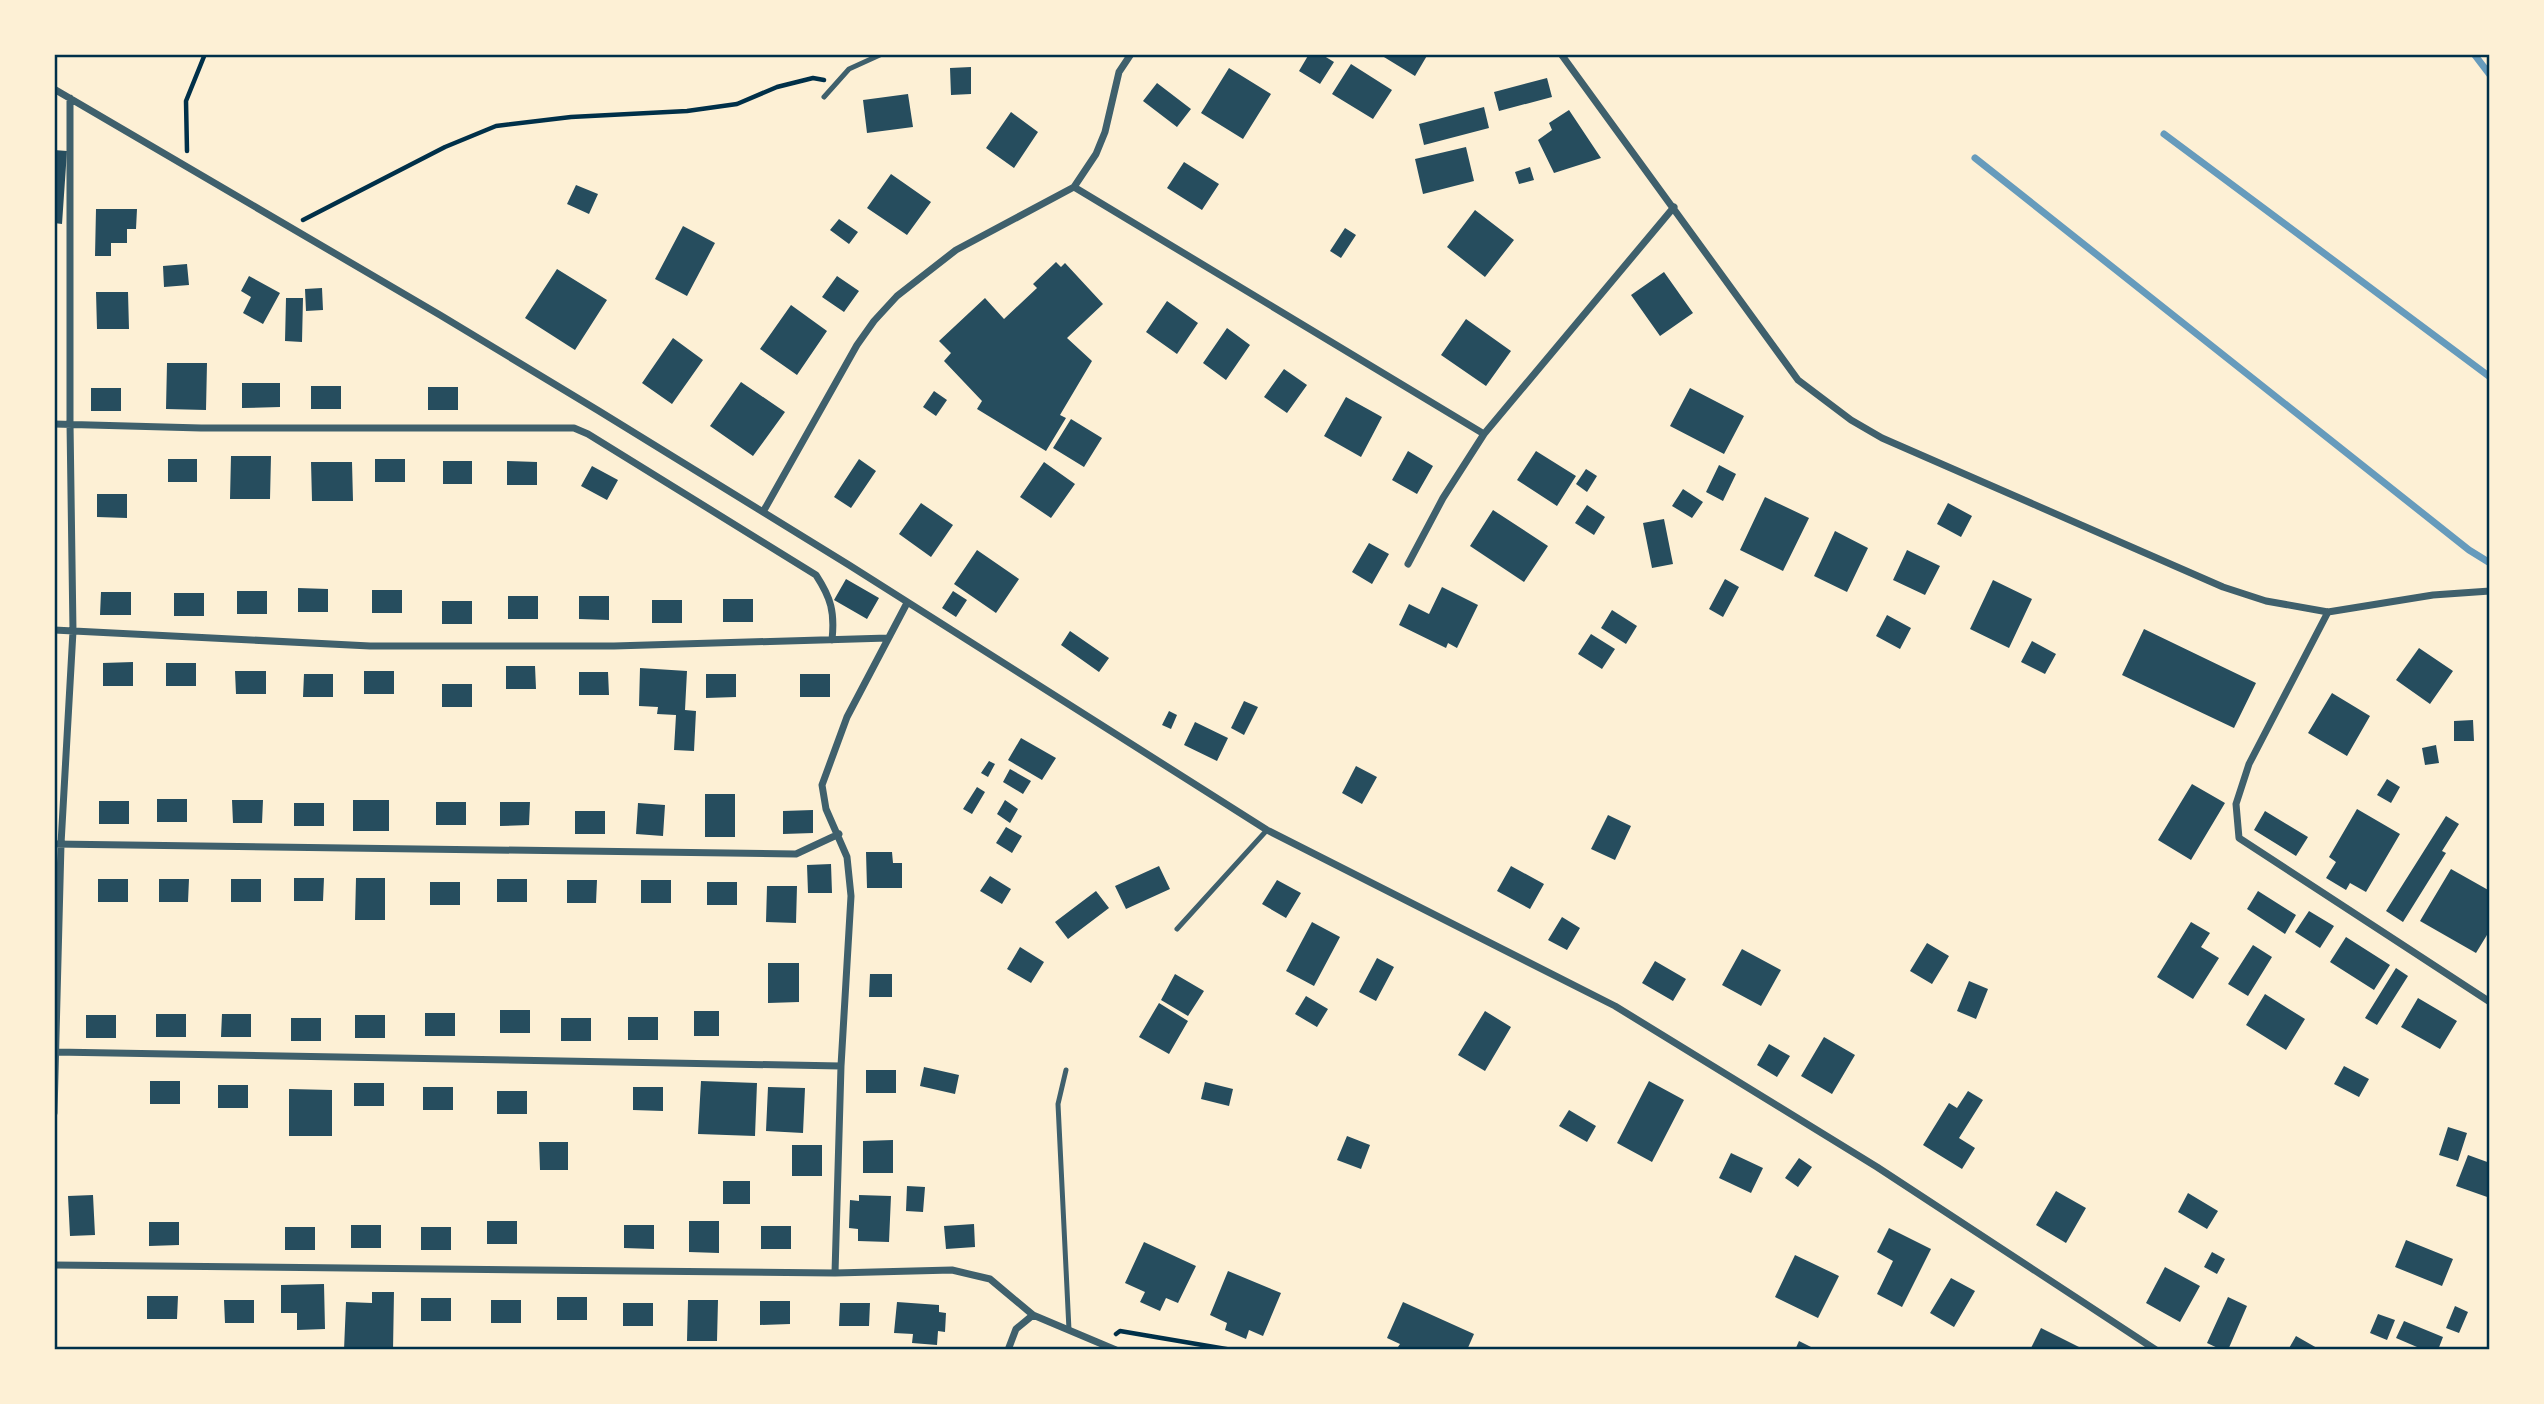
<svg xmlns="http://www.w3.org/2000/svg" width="2544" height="1404" font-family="Manrope,sans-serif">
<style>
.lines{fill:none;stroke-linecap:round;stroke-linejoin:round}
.stream{stroke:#669bbc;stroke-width:7}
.building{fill:#264d5e}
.path{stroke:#003049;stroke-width:4.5}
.service{stroke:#3f606c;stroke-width:5}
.minor{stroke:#3f606c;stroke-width:7}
.neatline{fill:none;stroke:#003049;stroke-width:2.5}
</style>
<rect width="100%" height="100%" fill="#fdf0d5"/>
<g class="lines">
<path class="stream" d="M2474,54L2490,75
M2164,134L2490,377
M1975,158L2469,550L2490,563"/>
</g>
<path class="building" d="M1309,54H1321L1334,62L1320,84L1299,71Z
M1379,54H1428L1415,76Z
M1351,64L1392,90L1373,119L1332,94Z
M971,67V94L951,95L950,68Z
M1229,68L1271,94L1243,139L1201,113Z
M1547,78L1552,97L1499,111L1494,92Z
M1157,83L1191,109L1177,127L1143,101Z
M908,94L913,127L867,133L863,100Z
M1484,107L1489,128L1424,145L1419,124Z
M1569,110L1601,158L1554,173L1538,140L1552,130L1549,123Z
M1011,112L1038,132L1014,168L986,148Z
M1466,147L1474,181L1423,194L1415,159Z
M54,150L67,151L62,224L54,223Z
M1184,162L1219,184L1202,210L1167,188Z
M1530,167L1534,180L1519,184L1515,172Z
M891,174L931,202L907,235L867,208Z
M576,185L598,194L589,214L567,204Z
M96,209H137L136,229H127V243H111V256H95Z
M1475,210L1514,240L1485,277L1447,247Z
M839,219L858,232L849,244L830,230Z
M683,226L715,243L687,296L655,279Z
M1345,228L1356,235L1341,258L1330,251Z
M1056,262L1061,267L1065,263L1103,304L1067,338L1092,361L1060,415L1066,418L1046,451L977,409L982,401L944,361L951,353L939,341L985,298L1004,319L1037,288L1033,284Z
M187,264L189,285L164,287L163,266Z
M557,269L607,300L575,350L525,318Z
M1664,272L1693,313L1660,336L1631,295Z
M249,276L280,293L263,324L243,313L251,297L241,291Z
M837,276L859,291L844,312L822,297Z
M322,288L323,310L306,311L305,289Z
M96,292H128L129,329H97Z
M286,298H303L302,342L285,341Z
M1167,301L1198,323L1177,354L1146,332Z
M791,305L827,331L797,375L760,349Z
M1466,319L1511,351L1486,386L1441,355Z
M1227,328L1250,345L1226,380L1203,363Z
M673,338L703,360L672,404L642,383Z
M167,363H207L206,410L166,409Z
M1284,369L1307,385L1287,413L1264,397Z
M741,382L785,412L753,456L710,426Z
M242,383H280V407L242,408Z
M311,386H341V409H311Z
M428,387H458V410H428Z
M91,388H121V411H91Z
M1690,388L1744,416L1724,454L1670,426Z
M934,391L947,400L936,416L923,407Z
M1346,397L1382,417L1361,457L1324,436Z
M1071,419L1102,438L1084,467L1053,448Z
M1408,451L1433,466L1417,494L1392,480Z
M1536,451L1576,476L1557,506L1517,480Z
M231,456H271L270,499H230Z
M168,459H197V482H168Z
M375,459H405V482H375Z
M859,459L876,471L851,508L834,497Z
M443,461H472V484H443Z
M507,461L537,462V485H507Z
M311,462H352L353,501H312Z
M1044,462L1075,484L1051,518L1020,497Z
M1719,465L1736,474L1723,501L1706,492Z
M592,466L618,480L607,500L581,486Z
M1586,469L1597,476L1587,492L1576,484Z
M1683,489L1703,502L1692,518L1672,506Z
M97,494H127V518L97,517Z
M1765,497L1809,518L1783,571L1740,550Z
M921,503L953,525L931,557L899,534Z
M1948,503L1972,516L1961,537L1937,524Z
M1587,505L1605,517L1594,535L1575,523Z
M1493,510L1548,546L1524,582L1470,546Z
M1664,519L1673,564L1652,568L1643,523Z
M1835,531L1868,548L1847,592L1814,576Z
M1369,543L1389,554L1372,584L1352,572Z
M977,550L1019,579L996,613L954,584Z
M1907,550L1940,566L1925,595L1893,580Z
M846,579L879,598L867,619L834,600Z
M1725,579L1739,587L1723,617L1709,609Z
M1993,580L2032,599L2009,648L1970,629Z
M1442,587L1478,605L1457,648L1448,643L1446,648L1399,625L1409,604L1429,614Z
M298,588L328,589V612H298Z
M372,590H402V613H372Z
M237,591H267V614H237Z
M953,591L967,600L956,617L942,608Z
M101,592H131V615H100Z
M174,593H204V616H174Z
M508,596H538V619H508Z
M579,596H609V620L579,619Z
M723,599H753V622H723Z
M652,600H682V623H652Z
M442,601H472V624H442Z
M1612,610L1637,626L1626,644L1601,628Z
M1887,615L1911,628L1900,649L1876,636Z
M2144,629L2256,683L2234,728L2122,675Z
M1070,631L1109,658L1099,672L1061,645Z
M1591,634L1615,649L1602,669L1578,654Z
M2032,641L2056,654L2045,674L2021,662Z
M2419,648L2453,671L2430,704L2396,680Z
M133,662V686H103V663Z
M166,663H196V686H166Z
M506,666H535L536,689H506Z
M640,668L687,671L685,710L696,711L694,751L674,750L676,715L657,714L658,707L639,706Z
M235,671H266V694H236Z
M364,671H394V694H364Z
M579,672H608L609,695H579Z
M304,674H333V697H303Z
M706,674H736V697L706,698Z
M800,674H830V697H800Z
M442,684H472V707H442Z
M2332,693L2370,716L2347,756L2308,733Z
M1244,701L1258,707L1244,735L1231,728Z
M1169,711L1177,715L1171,729L1162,725Z
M2473,720L2474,741H2454V721Z
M1195,722L1228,738L1217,761L1184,745Z
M1021,738L1056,758L1042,780L1008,760Z
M2436,745L2439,763L2425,765L2422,748Z
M989,761L995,764L988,777L981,773Z
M1356,766L1377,777L1362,804L1342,793Z
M1010,769L1031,781L1023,794L1003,782Z
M2387,779L2400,787L2391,803L2377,795Z
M2192,784L2225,803L2191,860L2158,840Z
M977,787L985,792L972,814L963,809Z
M705,794H735V837H705Z
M157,799H187V822H157Z
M232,800H263L262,823H233Z
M353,800H389V831H353Z
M1005,800L1018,809L1010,823L997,814Z
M99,801H129V824H99Z
M436,802H466V825H436Z
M500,802H530L529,825L500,826Z
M294,803H324V826H294Z
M638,803L665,805L663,836L636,834Z
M2357,809L2400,834L2366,892L2350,883L2346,890L2326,878L2336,862L2329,857Z
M813,810V833L783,834V811Z
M575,811H605V834H575Z
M2265,811L2308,837L2296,856L2254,830Z
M1608,815L1631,826L1615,860L1591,849Z
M2446,816L2459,824L2442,851L2446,853L2403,922L2386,911Z
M1006,827L1022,836L1012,853L996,843Z
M866,852H892L893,863H902V888H867Z
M831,864L832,893H808L807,865Z
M1159,866L1170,889L1126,909L1115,886Z
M1511,866L1544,884L1530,909L1497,891Z
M2451,869L2490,891V930L2476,953L2420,921Z
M990,876L1011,889L1002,904L980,891Z
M294,878H324L323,901H294Z
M356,878H385V920H355Z
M98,879H128V902H98Z
M159,879H189L188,902H159Z
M231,879H261V902H231Z
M497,879H527V902H497Z
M567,880H597L596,903H567Z
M641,880H671V903H641Z
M1277,880L1301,893L1286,918L1262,904Z
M430,882H460V905H430Z
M707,882H737V905H707Z
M767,886H797L796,923L766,922Z
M1096,891L1109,908L1068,939L1055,922Z
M2258,891L2296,915L2285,934L2247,909Z
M2309,911L2334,926L2320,948L2295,932Z
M1562,917L1580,928L1567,950L1548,940Z
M1312,922L1340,937L1314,986L1286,971Z
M2191,922L2210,933L2201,947L2219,958L2193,999L2157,977Z
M2346,937L2390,965L2374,990L2330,962Z
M1927,943L1949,956L1932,984L1910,971Z
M2253,945L2272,957L2248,996L2228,984Z
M1020,947L1044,962L1031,983L1007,969Z
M1742,949L1781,970L1761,1006L1722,985Z
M1377,958L1394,967L1376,1001L1359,992Z
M1655,961L1686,979L1673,1001L1642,983Z
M768,963H799V1002L768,1003Z
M2396,968L2408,976L2377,1025L2365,1018Z
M870,974H892V997H869Z
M1175,974L1204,991L1188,1016L1161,1000Z
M1969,981L1988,989L1976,1019L1957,1011Z
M2265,994L2305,1019L2286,1050L2246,1025Z
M1306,996L1328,1009L1317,1027L1295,1014Z
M2418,998L2457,1021L2440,1049L2401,1027Z
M1159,1003L1188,1021L1169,1054L1139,1037Z
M500,1010H530V1033H500Z
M694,1011H719V1036H694Z
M1485,1011L1511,1027L1485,1071L1458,1055Z
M425,1013H455V1036H425Z
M156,1014H186V1037H156Z
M222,1014H251V1037H221Z
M86,1015H116V1038H86Z
M355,1015H385V1038H355Z
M628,1017H658V1040H628Z
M291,1018H321V1041H291Z
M561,1018H591V1041H561Z
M1824,1037L1855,1055L1832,1094L1801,1076Z
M1769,1044L1790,1056L1777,1077L1757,1065Z
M2344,1066L2369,1079L2359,1097L2334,1084Z
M924,1067L959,1075L955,1094L920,1086Z
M866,1070H896V1093H866Z
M150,1081H180V1104H150Z
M701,1081L757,1083L755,1136L698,1134Z
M1649,1081L1684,1100L1652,1162L1617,1143Z
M1205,1082L1233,1089L1229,1106L1201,1099Z
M354,1083H384V1106H354Z
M218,1085H248V1108H218Z
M423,1087H453V1110H423Z
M633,1087H663V1111L633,1110Z
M768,1087L805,1088L803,1133L766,1131Z
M289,1089L332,1090V1136H289Z
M497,1091H527V1114H497Z
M1968,1091L1983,1100L1959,1138L1975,1148L1962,1169L1923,1145L1949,1103L1957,1108Z
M1569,1110L1596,1126L1587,1142L1559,1126Z
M2448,1127L2467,1133L2458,1161L2439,1155Z
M1347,1136L1370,1145L1361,1169L1337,1160Z
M893,1140V1173H863V1141Z
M539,1142H568V1170H540Z
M792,1145H822V1176H792Z
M1731,1153L1763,1168L1751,1193L1719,1178Z
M2468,1155L2490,1163V1198L2456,1186Z
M1799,1158L1812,1167L1798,1187L1785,1178Z
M723,1181H750V1204H723Z
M907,1186L925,1187L923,1212L906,1211Z
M2056,1191L2086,1208L2066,1243L2036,1225Z
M2188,1193L2218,1211L2207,1229L2178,1212Z
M93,1195L95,1235L70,1236L68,1196Z
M859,1195L891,1196L889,1242L858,1241V1229L849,1228L850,1200L859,1201Z
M487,1221H517V1244H487Z
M689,1221H719V1253L689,1252Z
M149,1222H179V1245L149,1246Z
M974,1224L975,1247L946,1249L944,1226Z
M351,1225H381V1248H351Z
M624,1225H654V1249L624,1248Z
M761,1226H791V1249H761Z
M285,1227H315V1250H285Z
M421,1227H451V1250H421Z
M1889,1228L1931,1249L1902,1307L1877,1294L1893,1261L1877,1252Z
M2406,1240L2453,1259L2442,1286L2395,1267Z
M1144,1242L1196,1266L1178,1303L1166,1298L1160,1311L1140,1302L1145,1292L1125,1283Z
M2212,1252L2225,1259L2217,1274L2204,1267Z
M1795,1255L1839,1276L1818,1318L1775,1297Z
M2165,1267L2200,1286L2180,1322L2146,1303Z
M1228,1271L1281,1293L1263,1336L1249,1330L1246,1339L1225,1330L1227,1323L1210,1315Z
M1951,1278L1975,1291L1954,1327L1930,1313Z
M324,1284L325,1329L297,1330V1313H281V1285Z
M372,1292H394L393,1350H344L346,1302L372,1303Z
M147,1296H178L177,1319H147Z
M557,1297H587V1320H557Z
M2228,1297L2247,1306L2228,1350H2222L2207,1343Z
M421,1298H451V1321H421Z
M224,1300H254V1323H225Z
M491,1300H521V1323H491Z
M688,1300H718L717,1341H687Z
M760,1301H790V1324L760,1325Z
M897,1302L939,1305V1312L946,1313L945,1332L938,1331L937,1345L912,1343L913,1334L894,1333Z
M1403,1302L1474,1334L1467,1350H1403L1398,1347L1400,1344L1387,1338Z
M623,1303H653V1326H623Z
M840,1303H870L869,1326H839Z
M2455,1306L2468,1312L2459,1333L2446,1328Z
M2378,1314L2395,1320L2387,1340L2370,1333Z
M2404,1321L2443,1337L2438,1350H2424L2396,1338Z
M2041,1328L2085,1350H2030Z
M2296,1336L2317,1348L2315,1350H2288Z
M1799,1341L1817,1350H1795Z"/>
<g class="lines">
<path class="path" d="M187,151L186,101L205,54
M303,220L445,147L496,126L571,117L687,111L737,104L777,87L813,78L824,80
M1116,1334L1120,1331L1232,1350"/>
<path class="service" d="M1037,54H1084
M824,97L849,69L882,54
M1177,929L1267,830
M1066,1070L1058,1104L1069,1330"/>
<path class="minor" d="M1561,54L1798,380L1851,420L1882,438L2223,587L2266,601L2328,612L2433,595L2490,591
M54,89L440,315L599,411L849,565L1267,830L1615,1006L1877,1167L2156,1350
M1074,187L1484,434
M54,424L201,428H574L588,434L816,575C831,598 835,612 832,640
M763,512L857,345L874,321L897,296L956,250L1074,187L1096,154L1105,132L1119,72L1131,54
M1408,564L1443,498L1484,434L1674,207
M2328,612L2249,764L2236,804L2239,838L2490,1002
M54,630L370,646H614L888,638
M54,844L796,854L839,834
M55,1052L841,1066
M54,1113L61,844L73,631L70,423V98
M54,1265L835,1273L952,1270L990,1279L1033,1315L1116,1350
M835,1273L841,1066L851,896L847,857L826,809L822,785L847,717L907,603
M1008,1350L1016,1329L1033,1315"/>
</g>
<rect width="2544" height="1404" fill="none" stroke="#fdf0d5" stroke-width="112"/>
<rect x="56" y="56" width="2432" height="1292" class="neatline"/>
</svg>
